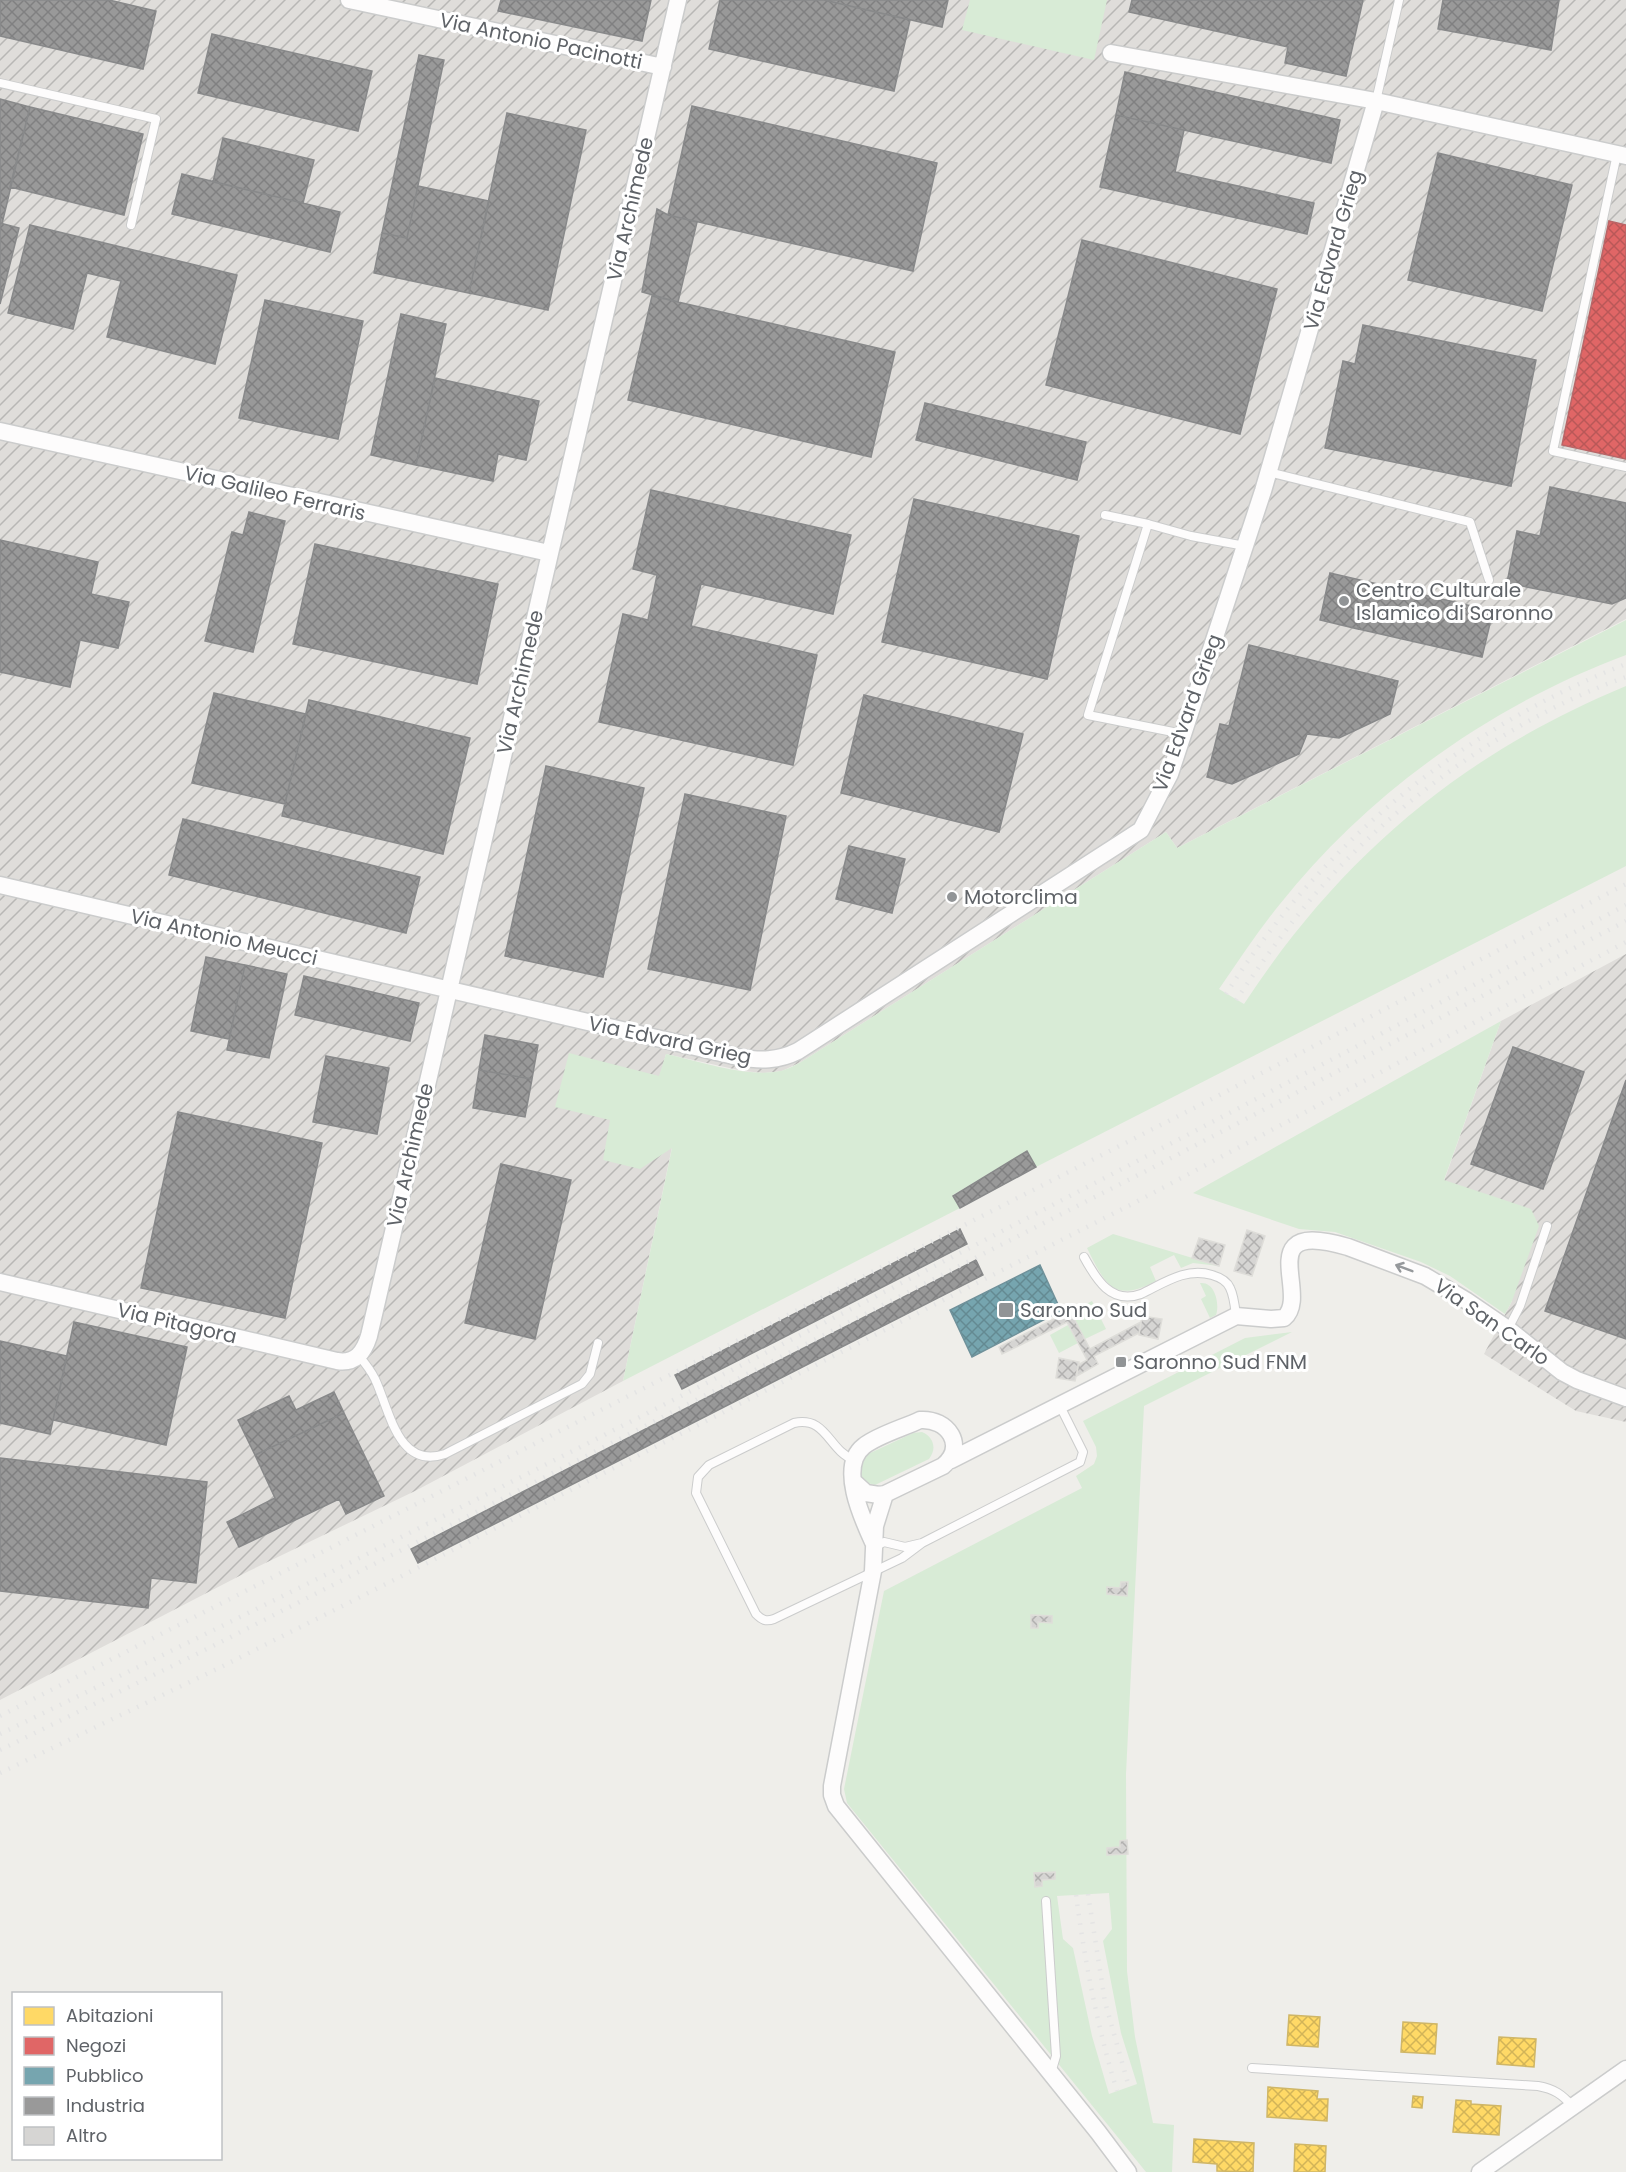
<svg xmlns="http://www.w3.org/2000/svg" width="1626" height="2172" font-family="Poppins,sans-serif">
<style>
.industrial{fill:url(#industrial-furrows)}
.green{fill:#d8ebd6;fill-rule:evenodd}
.homes{fill:url(#homes-cross-hatch);stroke:#cfb667;stroke-width:1.5}
.shops{fill:url(#shops-cross-hatch);stroke:#b96567;stroke-width:1.5}
.public{fill:url(#public-cross-hatch);stroke:#6f919a;stroke-width:1.5}
.industry{fill:url(#industry-cross-hatch);stroke:#88898a;stroke-width:1.5}
.building{fill:url(#building-cross-hatch);stroke:#deddd9;stroke-width:1.5}
.lines{fill:none;stroke-linecap:round;stroke-linejoin:round}
.lane-casing{stroke:#cbcccc;stroke-width:10}
.street-casing{stroke:#cbcccc;stroke-width:19}
.lane{stroke:#fdfcfc;stroke-width:8}
.street{stroke:#fdfcfc;stroke-width:16}
.rail{stroke:#e4e4e4;stroke-width:4.5;stroke-dasharray:1.5 8;stroke-linecap:butt}
.oneway{stroke:#96999c}
.poi-dot{fill:#919496;stroke:#fff;stroke-width:2}
.labels{text-anchor:middle;stroke-width:6;stroke-linejoin:round;paint-order:stroke}
.street-label{font-size:20px;fill:#5f6368;stroke:#fff}
.poi-label{font-size:20px;fill:#5f6368;stroke:#fff;text-anchor:start}
</style>
<defs>
<pattern id="industrial-furrows" width="10" height="10" patternUnits="userSpaceOnUse" patternTransform="scale(1.5)"><rect width="10" height="10" fill="#dfddda"/><path d="M-1 1l2-2M0 10L10 0M9 11l2-2" fill="none" stroke="#b8b7b5"/></pattern>
<pattern id="homes-cross-hatch" width="8" height="8" patternUnits="userSpaceOnUse" patternTransform="scale(1.5)"><rect width="8" height="8" fill="#ffd966"/><path d="M0 0l8 8M0 8l8-8" fill="none" stroke="#d2b458"/></pattern>
<pattern id="shops-cross-hatch" width="8" height="8" patternUnits="userSpaceOnUse" patternTransform="scale(1.5)"><rect width="8" height="8" fill="#e06666"/><path d="M0 0l8 8M0 8l8-8" fill="none" stroke="#b95858"/></pattern>
<pattern id="public-cross-hatch" width="8" height="8" patternUnits="userSpaceOnUse" patternTransform="scale(1.5)"><rect width="8" height="8" fill="#76a5af"/><path d="M0 0l8 8M0 8l8-8" fill="none" stroke="#648a92"/></pattern>
<pattern id="industry-cross-hatch" width="8" height="8" patternUnits="userSpaceOnUse" patternTransform="scale(1.5)"><rect width="8" height="8" fill="#999"/><path d="M0 0l8 8M0 8l8-8" fill="none" stroke="#808081"/></pattern>
<pattern id="building-cross-hatch" width="8" height="8" patternUnits="userSpaceOnUse" patternTransform="scale(1.5)"><rect width="8" height="8" fill="#d6d5d3"/><path d="M0 0l8 8M0 8l8-8" fill="none" stroke="#b1b0af"/></pattern>
</defs>
<rect width="100%" height="100%" fill="#efeeea"/>
<path class="industrial" d="M0,0H1626V619L1177,848L1166,832L801,1062L782,1071L764,1073L743,1071L666,1054L660,1076L611,1120L672,1147L623,1381L415,1491L249,1571L0,1700Z
M1626,954V1422L1576,1411L1484,1354L1512,1301L1444,1181L1501,1021Z"/>
<path class="green" d="M970,0H1107L1094,60L962,30Z
M1626,620V655C1492,705 1369,792 1280,904C1258,931 1239,960 1219,989L1244,1004C1341,856 1462,754 1626,686V866L1036,1167L1027,1151L953,1195L960,1208L623,1381L672,1148L640,1169L603,1160L610,1120L555,1107L569,1053L659,1076L666,1054C700,1061 746,1078 780,1071C787,1070 795,1065 801,1062L1166,832L1177,848Z
M1501,1021L1444,1180L1531,1209L1539,1226L1512,1301L1505,1314L1450,1276L1421,1262L1335,1232L1299,1229L1193,1193Z
M1113,1234L1219,1266L1193,1263L1181,1268L1174,1255L1150,1267L1156,1281C1113,1304 1105,1284 1087,1248Z
M1200,1283C1215,1281 1220,1304 1216,1315L1210,1318L1201,1299L1206,1296Z
M1092,1301L1106,1329L1085,1339L1071,1312Z
M1068,1325L1078,1343L1059,1353L1050,1335Z
M1292,1332L1144,1406L1126,1774L1127,1971L1135,2037L1153,2123L1174,2125L1172,2172H1146L847,1803L844,1789L884,1591L1082,1488L1076,1476L1094,1464L1097,1456L1096,1447L1083,1421L1245,1338ZM1109,1893L1112,1929L1103,1941L1121,2033L1137,2084L1109,2094L1092,2036L1073,1948L1063,1939L1057,1896Z
M922,1432C934,1437 937,1449 929,1459L875,1485L867,1483L861,1478L859,1465L866,1455L913,1433Z"/>
<path class="homes" d="M1289,2015L1320,2017L1318,2047L1287,2045Z
M1403,2022L1437,2024L1435,2054L1401,2052Z
M1499,2037L1536,2039L1534,2067L1497,2064Z
M1268,2087L1318,2091L1317,2099H1328L1327,2121L1267,2117Z
M1413,2096L1423,2097L1422,2108L1412,2107Z
M1456,2100L1471,2101V2104L1501,2106L1499,2135L1453,2132Z
M1194,2139L1254,2143L1253,2172L1217,2171V2164L1193,2162Z
M1295,2144L1326,2146L1325,2172H1294Z"/>
<path class="shops" d="M1609,221L1626,225V459L1562,445Z"/>
<path class="public" d="M1040,1265L1061,1311L972,1357L950,1310Z"/>
<path class="industry" d="M0,0H109L156,11L143,69L0,36Z
M501,0H651L642,41L498,11Z
M720,0H824L910,20L894,91L709,49Z
M824,0H948L942,27Z
M1132,0H1363L1346,76L1285,63L1288,47L1129,12Z
M1443,0H1559L1551,50L1438,29Z
M212,34L372,71L358,131L198,93Z
M419,55L444,60L407,238L382,233Z
M1125,72L1340,120L1331,163L1116,115Z
M0,99L30,107L2,224L0,223Z
M692,106L937,163L913,271L668,215Z
M30,107L143,134L124,215L10,187Z
M507,113L586,130L548,310L469,293Z
M1116,115L1184,130L1175,172L1314,203L1307,234L1100,187Z
M223,138L314,160L303,203L213,182Z
M1438,153L1572,185L1542,311L1408,280Z
M182,174L340,212L330,252L172,214Z
M418,186L489,201L469,293L374,273L382,233L407,238Z
M657,209L668,215L697,222L678,302L642,292Z
M0,223L19,228L0,304Z
M30,225L237,275L215,364L107,337L121,281L87,273L73,329L8,313Z
M1082,240L1277,289L1240,434L1046,385Z
M652,296L895,352L871,457L628,400Z
M265,300L363,321L338,439L239,418Z
M401,314L446,324L416,465L371,455Z
M1363,325L1536,360L1511,486L1325,448L1343,361L1355,364Z
M435,378L539,401L526,460L498,454L493,481L416,465Z
M925,403L1086,442L1077,480L916,440Z
M1550,487L1626,503V598L1612,604L1507,583L1517,531L1540,536Z
M651,490L851,535L833,614L701,584L691,626L817,655L793,765L599,722L623,614L648,620L657,575L633,569Z
M914,499L1079,536L1047,679L882,642Z
M249,512L285,521L253,652L205,641L232,532L243,535Z
M0,540L98,562L91,594L129,602L118,648L80,640L70,687L0,672Z
M315,544L498,584L477,684L293,644Z
M1330,573L1369,582L1358,629L1320,620Z
M1369,582L1493,611L1482,657L1358,629Z
M1249,645L1398,681L1390,714L1339,738L1307,734L1299,754L1232,784L1207,777L1220,724L1229,726Z
M214,693L306,714L285,804L192,783Z
M864,695L1023,734L999,832L841,793Z
M309,700L470,738L443,854L282,816Z
M546,766L644,788L603,977L505,956Z
M685,794L786,816L750,990L648,969Z
M183,819L420,877L406,933L169,875Z
M849,846L905,859L892,913L836,899Z
M206,957L245,965L229,1039L191,1031Z
M245,965L287,974L269,1058L227,1050Z
M304,976L419,1003L410,1041L295,1015Z
M485,1035L538,1045L532,1079L479,1070Z
M1513,1047L1584,1072L1543,1189L1471,1164Z
M326,1056L389,1068L377,1134L313,1122Z
M479,1070L532,1079L525,1117L473,1108Z
M1626,1080V1339L1545,1311Z
M178,1112L322,1143L285,1318L141,1288Z
M1027,1151L1036,1167L960,1208L953,1196Z
M501,1164L571,1180L535,1339L465,1323Z
M960,1229L967,1244L682,1389L675,1375Z
M976,1260L983,1275L418,1563L411,1549Z
M74,1322L187,1347L166,1445L53,1420Z
M0,1341L67,1356L50,1434L0,1423Z
M334,1392L344,1413L255,1455L238,1420L289,1396L296,1410Z
M344,1413L384,1496L346,1514L339,1499L239,1547L227,1522L275,1498L255,1455Z
M0,1458L207,1482L196,1583L151,1578L148,1608L0,1591Z"/>
<path class="building" d="M1247,1230L1265,1236L1252,1276L1234,1271Z
M1199,1238L1225,1245L1219,1266L1192,1258Z
M1070,1311L1090,1349L1141,1322L1139,1333L1094,1356L1098,1364L1077,1376L1078,1365L1087,1360L1067,1322L1002,1354L999,1347Z
M1142,1316L1162,1319L1158,1339L1139,1335Z
M1059,1358L1079,1362L1075,1381L1056,1378Z
M1121,1582H1128L1127,1596L1107,1594V1587L1120,1588Z
M1031,1615L1052,1616V1623L1038,1622V1628H1031Z
M1127,1840L1128,1854L1107,1855V1848L1120,1847V1841Z
M1055,1872V1879L1042,1880V1886L1035,1887L1034,1873Z"/>
<g class="lines">
<defs>
<path id="lane" d="M0,83L156,119L131,225
M1376,101L1399,0
M1617,154L1553,451L1626,467
M1268,472L1470,522L1489,580
M1105,515L1148,524
M1183,734L1088,715L1148,524L1191,536L1245,546
M1084,1257C1096,1279 1111,1305 1141,1294C1164,1283 1186,1267 1212,1275C1219,1277 1227,1281 1230,1288C1234,1296 1235,1307 1236,1316
M1508,1329L1520,1306L1547,1226
M359,1356C365,1363 371,1371 375,1379C390,1411 398,1470 445,1454L582,1384L590,1374L598,1343
M854,1460C828,1450 827,1416 794,1423L709,1465L698,1477L696,1493L756,1614C762,1620 766,1622 774,1619L902,1558L922,1543
M875,1547L884,1542L905,1547L922,1543L1080,1462L1083,1452L1060,1406
M1046,1901L1056,2056L1051,2073
M1252,2068L1538,2086C1554,2089 1562,2094 1573,2107"/>
<path id="street" d="M349,0L663,67
M1111,53L1376,101L1626,156
M0,431L549,553
M0,885L738,1057C760,1061 778,1061 798,1051L1141,830L1170,774L1263,491L1376,101
M0,1282L337,1361C356,1364 364,1352 369,1336L678,0
M951,1460L1236,1316L1271,1319L1284,1318C1312,1295 1249,1218 1348,1247L1425,1276L1467,1301L1508,1329L1562,1372L1577,1380L1626,1398
M854,1482L866,1493L879,1495L885,1494L943,1466C967,1446 948,1418 920,1420C903,1428 878,1435 864,1446C838,1466 862,1518 873,1542
M885,1494L875,1526L873,1571L832,1786V1795L836,1806L1098,2132L1128,2172
M1480,2172L1626,2069"/>
</defs>
<use href="#lane" class="lane-casing"/>
<use href="#street" class="street-casing"/>
<use href="#lane" class="lane"/>
<use href="#street" class="street"/>
<path class="rail" d="M1226,994C1321,844 1461,728 1626,664
M1236,1000C1266,956 1297,913 1333,874C1411,790 1518,715 1626,677
M0,1716L1204,1103L1626,884
M0,1734C548,1470 1088,1188 1626,905
M0,1750L211,1647L1148,1170L1626,921
M0,1773L221,1667L386,1584L1136,1202L1626,942
M1088,1894L1105,2002L1129,2087
M1076,1895C1085,1962 1097,2026 1117,2091"/>
</g>
<defs><path id="oneway-shaft" d="M-6 0H5M1.5-3L5.5 0L1.5 3" fill="none" stroke-width="1.6" stroke-linecap="round" stroke-linejoin="round" transform="scale(1.5)"/></defs>
<use class="oneway" href="#oneway-shaft" transform="translate(1404 1268) rotate(-159)"/>
<g class="poi-dot">
<circle cx="1344" cy="601" r="6"/>
<circle cx="952" cy="897" r="6"/>
<rect x="998" y="1302" width="16" height="16" rx="3"/>
<rect x="1115" y="1356" width="12" height="12" rx="3"/>
</g>
<g class="labels">
<g class="street-label">
<text transform="translate(541 41) rotate(12)" y="7">Via Antonio Pacinotti</text>
<text transform="translate(630 209) rotate(-77)" y="7">Via Archimede</text>
<text transform="translate(1333 250) rotate(-74)" y="7">Via Edvard Grieg</text>
<text transform="translate(275 493) rotate(13)" y="7">Via Galileo Ferraris</text>
<text transform="translate(520 682) rotate(-77)" y="7">Via Archimede</text>
<text transform="translate(1187 713) rotate(-70)" y="7">Via Edvard Grieg</text>
<text transform="translate(224 937) rotate(13)" y="7">Via Antonio Meucci</text>
<text transform="translate(670 1040) rotate(12)" y="7">Via Edvard Grieg</text>
<text transform="translate(410 1155) rotate(-77)" y="7">Via Archimede</text>
<text transform="translate(1492 1322) rotate(35)" y="7">Via San Carlo</text>
<text transform="translate(177 1323) rotate(13)" y="7">Via Pitagora</text>
</g>
<g class="poi-label">
<text x="1356" y="597">Centro Culturale<tspan x="1356" dy="23">Islamico di Saronno</tspan></text>
<text x="964" y="904">Motorclima</text>
<text x="1020" y="1317">Saronno Sud</text>
<text x="1133" y="1369">Saronno Sud FNM</text>
</g>
</g>
<rect x="12" y="1992" width="210" height="168" fill="#ffffff" stroke="#bfc1c3" stroke-width="1.5"/>
<rect x="24" y="2007" width="30" height="18" fill="#ffd966" stroke="#bfc1c3" stroke-width="1.5"/>
<text x="66" y="2022" font-size="18" fill="#5f6368">Abitazioni</text>
<rect x="24" y="2037" width="30" height="18" fill="#e06666" stroke="#bfc1c3" stroke-width="1.5"/>
<text x="66" y="2052" font-size="18" fill="#5f6368">Negozi</text>
<rect x="24" y="2067" width="30" height="18" fill="#76a5af" stroke="#bfc1c3" stroke-width="1.5"/>
<text x="66" y="2082" font-size="18" fill="#5f6368">Pubblico</text>
<rect x="24" y="2097" width="30" height="18" fill="#999999" stroke="#bfc1c3" stroke-width="1.5"/>
<text x="66" y="2112" font-size="18" fill="#5f6368">Industria</text>
<rect x="24" y="2127" width="30" height="18" fill="#d6d5d3" stroke="#bfc1c3" stroke-width="1.5"/>
<text x="66" y="2142" font-size="18" fill="#5f6368">Altro</text>
</svg>
